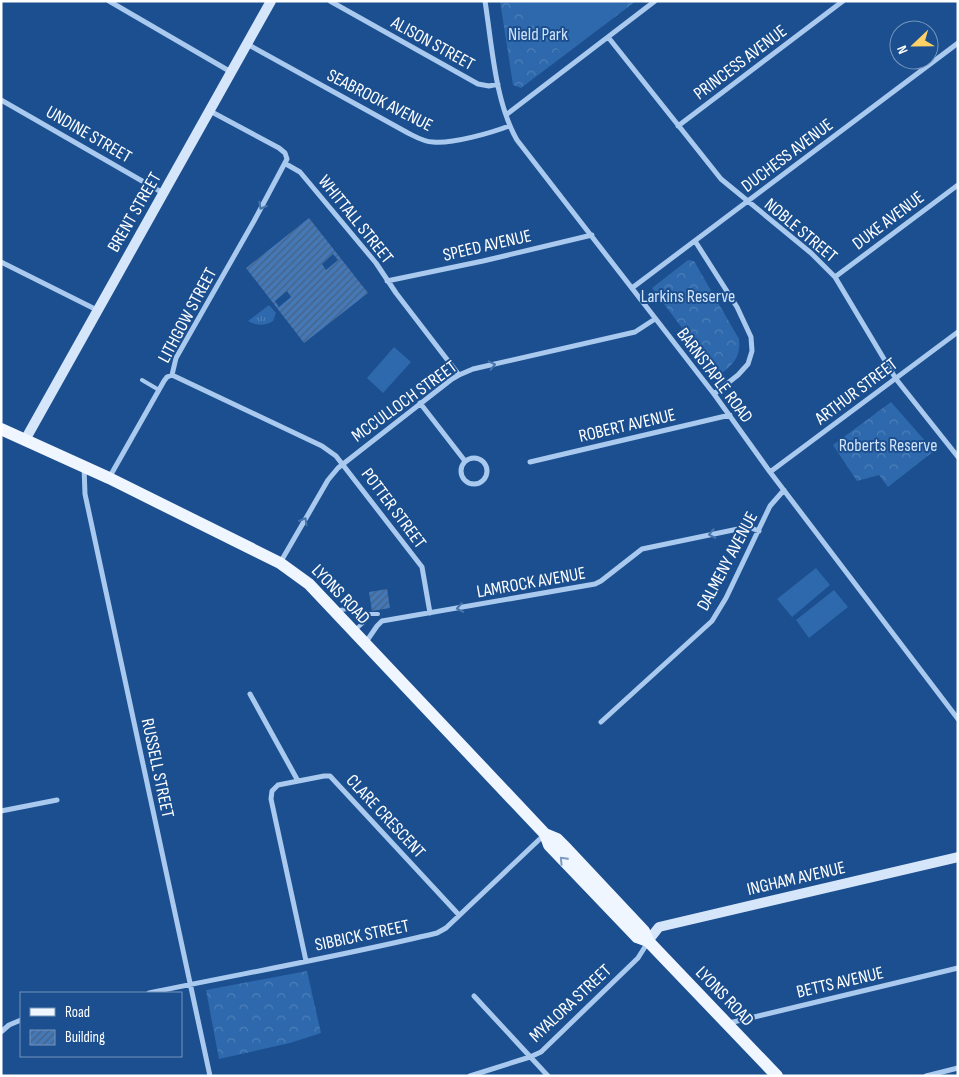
<svg xmlns="http://www.w3.org/2000/svg" width="959" height="1077" font-family="'Sofia Sans Condensed',sans-serif">
<style>
.grass{fill:url(#grass-tufts)}
.forest{fill:url(#forest-crowns)}
.garden{fill:#2e69ad}
.building{fill:url(#building-hatch);fill-rule:evenodd}
.lines{fill:none;stroke-linecap:round;stroke-linejoin:round}
.lane{stroke:#a9c9ee;stroke-width:4}
.street{stroke:#a9c9ee;stroke-width:5}
.secondary{stroke:#d6e6fa;stroke-width:10}
.primary{stroke:#f0f6ff;stroke-width:12}
.oneway{stroke:#4674ac}
.oneway2{stroke:#7b9ac1}
.labels{text-anchor:middle;stroke-width:4;stroke-linejoin:round;paint-order:stroke}
.park-label{font-size:18px;fill:#cfe3fa;stroke:#1b4f8f}
.street-label{font-size:18px;fill:#fff;stroke:#1b4f8f}
</style>
<defs>
<pattern id="grass-tufts" width="24" height="20" patternUnits="userSpaceOnUse" patternTransform="scale(1.25)"><rect width="24" height="20" fill="#2e69ad"/><path d="M3 7l-1-3M5 7V3M7 7l1-3M15 17l-1-3M17 17v-4M19 17l1-3" fill="none" stroke="#4d80b9"/></pattern>
<pattern id="forest-crowns" width="20" height="18" patternUnits="userSpaceOnUse" patternTransform="scale(1.25)"><rect width="20" height="18" fill="#2e69ad"/><path d="M2 6a3 3 0 1 1 6 0M12 15a3 3 0 1 1 6 0" fill="none" stroke="#4d80b9"/></pattern>
<pattern id="building-hatch" width="6" height="6" patternUnits="userSpaceOnUse" patternTransform="scale(1.25)"><rect width="6" height="6" fill="#4478b7"/><path d="M-1 1l2-2M0 6l6-6M5 7l2-2" fill="none" stroke="#486282"/></pattern>
</defs>
<rect width="100%" height="100%" fill="#1b4f8f"/>
<path class="grass" d="M269,305L276,313L273,321C265,326 257,326 248,321Z"/>
<path class="forest" d="M500,1H636L521,88L513,85Z
M688,260L694,261L739,339C741,355 734,364 722,373L715,372L652,288Z
M891,402L934,451L888,487L879,475L857,481L833,445Z
M307,971L321,1033L290,1043L219,1059L206,990Z"/>
<path class="garden" d="M518,1H624L561,53Z
M394,347L411,362L383,393L367,378Z
M816,568L830,585L792,617L777,599Z
M834,590L848,607L809,638L796,620Z"/>
<path class="building" d="M309,218L368,293L304,343L246,268ZM333,254L338,260L326,270L322,264ZM287,291L291,297L279,307L275,301Z
M387,589L390,608L372,611L369,592Z"/>
<g class="lines">
<path class="lane" d="M142,380L159,390
M339,610L349,609
M355,630L365,621L367,614H378"/>
<path class="street" d="M109,1L231,72
M330,1L478,84L489,86L498,84
M485,1C492,45 495,102 517,140L714,394L770,472L958,719
M608,37L721,179L811,253L835,277L896,379L958,457
M247,44L408,133C416,137 424,142 433,142C452,144 491,133 509,126
M1,100L163,193
M506,115L655,1
M678,126L843,1
M286,164L300,172L376,263L396,293L459,375
M695,241L737,307L751,337L752,351L748,364L738,375L714,394
M1,262L97,310
M835,277L958,185
M387,281L483,261L592,235
M632,288L958,43
M172,375L322,446L336,456L422,567L430,613
M420,403L465,461
M461 471a13 13 0 1 1 26 0a13 13 0 1 1-26 0Z
M530,462L730,415
M84,467L85,494L210,1076
M770,472L958,332
M109,478L164,381L167,377L172,375L176,358L254,221L287,159L285,153L279,148L210,111
M280,563L328,480L338,468L452,379L459,375L473,369L635,332L655,319
M366,642L377,626L382,621L595,584L601,581L642,549L738,529L751,528L759,531
M250,694L298,781
M601,722L712,621L726,598L770,506L784,490
M1,811L57,800
M306,961L271,799L272,791L278,785L324,776H330L459,915
M149,993C245,973 342,956 437,933L446,928L544,835
M474,996L548,1076
M729,1023L958,968
M1,1032L9,1025L21,1020
M470,1076L530,1057L541,1052L638,958L648,942
M926,1076L958,1068"/>
<path class="secondary" d="M25,440L271,1
M648,941L659,927L958,857"/>
<path class="primary" d="M1,429L109,478L280,563L309,584L545,834L549,845L637,937L648,941
M545,834L557,839L567,849L644,931L648,941L777,1076"/>
</g>
<defs><path id="oneway-chevron" d="M-2-3.5L2.5 0L-2 3.5" fill="none" stroke-width="1.6" stroke-linecap="round" stroke-linejoin="round" transform="scale(1.25)"/></defs>
<g class="oneway">
<use href="#oneway-chevron" transform="translate(262 206) rotate(119)"/>
<use href="#oneway-chevron" transform="translate(492 365) rotate(-13)"/>
<use href="#oneway-chevron" transform="translate(304 521) rotate(-60)"/>
<use href="#oneway-chevron" transform="translate(712 534) rotate(169)"/>
<use href="#oneway-chevron" transform="translate(460 608) rotate(170)"/>
</g>
<use class="oneway2" href="#oneway-chevron" transform="translate(563 860) rotate(-134)"/>
<g class="labels">
<g class="park-label">
<text x="538" y="40">Nield Park</text>
<text x="688" y="302">Larkins Reserve</text>
<text x="888" y="451">Roberts Reserve</text>
</g>
<g class="street-label">
<text transform="translate(433 43) rotate(29)" y="6">ALISON STREET</text>
<text transform="translate(740 62) rotate(-37)" y="6">PRINCESS AVENUE</text>
<text transform="translate(380 100) rotate(27)" y="6">SEABROOK AVENUE</text>
<text transform="translate(89 134) rotate(30)" y="6">UNDINE STREET</text>
<text transform="translate(787 155) rotate(-37)" y="6">DUCHESS AVENUE</text>
<text transform="translate(134 212) rotate(-60)" y="6">BRENT STREET</text>
<text transform="translate(356 219) rotate(51)" y="6">WHITTALL STREET</text>
<text transform="translate(888 220) rotate(-37)" y="6">DUKE AVENUE</text>
<text transform="translate(801 230) rotate(40)" y="6">NOBLE STREET</text>
<text transform="translate(487 245) rotate(-13)" y="6">SPEED AVENUE</text>
<text transform="translate(187 315) rotate(-62)" y="6">LITHGOW STREET</text>
<text transform="translate(715 375) rotate(53)" y="6">BARNSTAPLE ROAD</text>
<text transform="translate(856 391) rotate(-37)" y="6">ARTHUR STREET</text>
<text transform="translate(404 401) rotate(-36)" y="6">MCCULLOCH STREET</text>
<text transform="translate(627 425) rotate(-13)" y="6">ROBERT AVENUE</text>
<text transform="translate(394 508) rotate(53)" y="6">POTTER STREET</text>
<text transform="translate(727 561) rotate(-62)" y="6">DALMENY AVENUE</text>
<text transform="translate(531 582) rotate(-10)" y="6">LAMROCK AVENUE</text>
<text transform="translate(341 594) rotate(46)" y="6">LYONS ROAD</text>
<text transform="translate(158 768) rotate(78)" y="6">RUSSELL STREET</text>
<text transform="translate(386 816) rotate(47)" y="6">CLARE CRESCENT</text>
<text transform="translate(796 878) rotate(-13)" y="6">INGHAM AVENUE</text>
<text transform="translate(362 935) rotate(-12)" y="6">SIBBICK STREET</text>
<text transform="translate(840 982) rotate(-13)" y="6">BETTS AVENUE</text>
<text transform="translate(725 996) rotate(46)" y="6">LYONS ROAD</text>
<text transform="translate(570 1003) rotate(-43)" y="6">MYALORA STREET</text>
</g>
</g>
<rect width="959" height="1077" fill="none" stroke="#ffffff" stroke-width="5"/>
<rect x="20" y="992" width="162" height="65" fill="#1b4f8f" stroke="#7695bc"/>
<rect x="30" y="1008" width="25" height="8" fill="#f0f6ff" stroke="#7695bc"/>
<text x="65" y="1017" font-size="15" fill="#ffffff">Road</text>
<rect x="30" y="1030" width="25" height="15" fill="url(#building-hatch)" stroke="#7695bc"/>
<text x="65" y="1042" font-size="15" fill="#ffffff">Building</text>
<g transform="translate(914 45) rotate(248)"><circle r="24" fill="#1b4f8f" stroke="#7695bc"/>
<path d="M0-4L9 19L0 12L-9 19Z" fill="#ffd166"/>
<text y="-8" font-size="14" font-weight="bold" text-anchor="middle" fill="#ffffff">N</text>
</g>
</svg>
